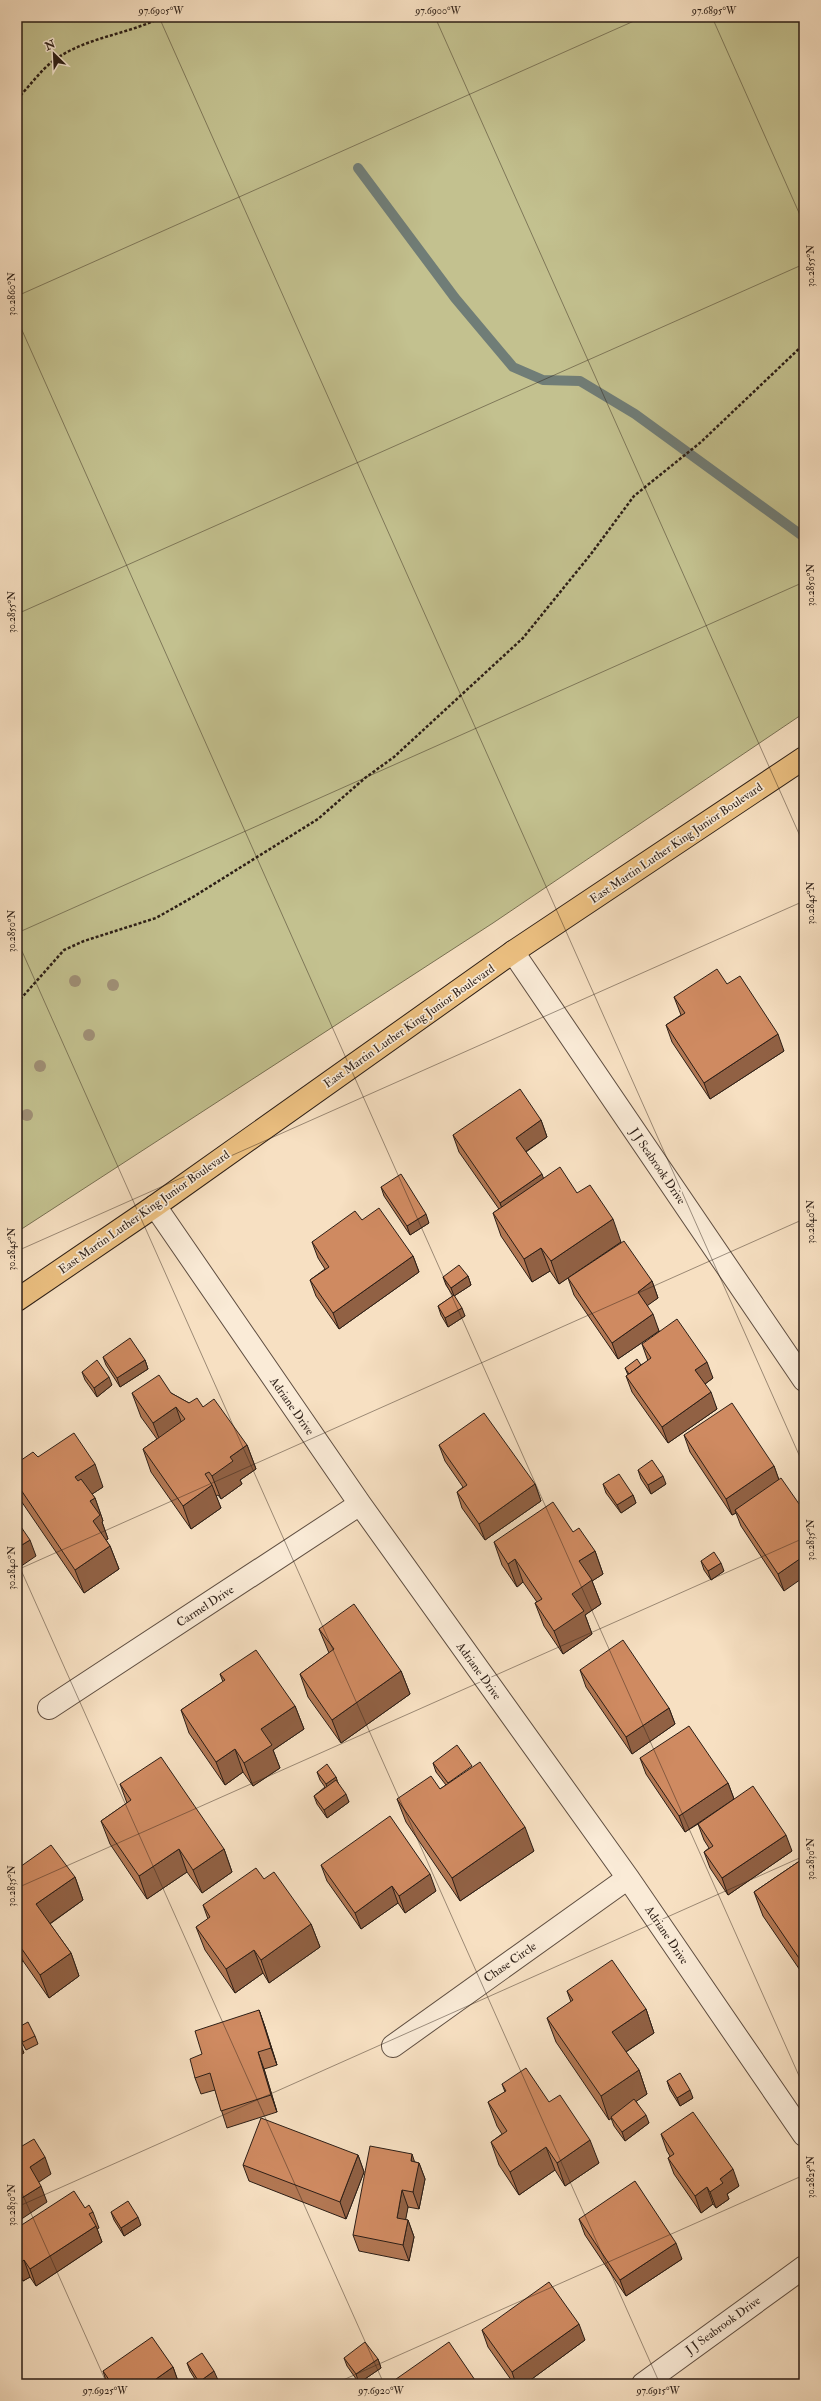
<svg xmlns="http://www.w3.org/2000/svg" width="821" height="2401" font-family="'IM FELL Double Pica',serif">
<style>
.green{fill:#c3c18f;stroke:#787052}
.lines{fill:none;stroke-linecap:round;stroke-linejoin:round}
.stream{stroke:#707d77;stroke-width:10}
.minor-casing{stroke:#5f4e41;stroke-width:24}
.primary-casing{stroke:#2c1e16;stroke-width:24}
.path{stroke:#2c1e16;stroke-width:2.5;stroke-dasharray:3 2;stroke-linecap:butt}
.minor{stroke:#faebd7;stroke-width:22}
.primary{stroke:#ecc081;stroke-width:22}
.tree{fill:#a09077}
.wall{fill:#b27753;stroke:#2c1e16}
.shaded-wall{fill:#916144;stroke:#2c1e16}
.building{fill:#cf8a61;stroke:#2c1e16}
.ticks{fill:none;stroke:#2c1e16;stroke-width:1;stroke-opacity:0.45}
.labels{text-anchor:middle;stroke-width:3.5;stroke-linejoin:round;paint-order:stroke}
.street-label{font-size:12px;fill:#2c1e16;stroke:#faebd7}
.neatline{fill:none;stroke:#2c1e16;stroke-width:1.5}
.ticks-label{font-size:10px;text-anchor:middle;fill:#2c1e16}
</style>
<rect width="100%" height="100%" fill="#f7e0c2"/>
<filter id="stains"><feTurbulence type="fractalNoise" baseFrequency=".005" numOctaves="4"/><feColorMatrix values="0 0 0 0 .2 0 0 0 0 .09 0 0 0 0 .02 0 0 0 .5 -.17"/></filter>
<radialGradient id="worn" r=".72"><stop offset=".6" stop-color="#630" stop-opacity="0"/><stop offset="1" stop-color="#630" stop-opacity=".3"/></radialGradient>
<path class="green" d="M17,17H804V713L493,923L17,1232Z"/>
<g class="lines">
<path class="stream" d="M358,168L455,298L513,367L543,380L580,381L635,414L804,537"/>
<defs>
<path id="minor" d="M513,952L804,1380
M155,1206L360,1504L628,1878L804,2135
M49,1708L360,1504
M393,2046L628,1878
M643,2384L804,2267"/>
<path id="primary" d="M17,1300L155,1206L513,952L804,758"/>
</defs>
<use href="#minor" class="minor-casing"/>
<use href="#primary" class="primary-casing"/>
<path class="path" d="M17,99C29,87 40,71 53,61C85,37 127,35 162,17
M17,1003L64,950L84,941L156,918L193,897L318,819L365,778L394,757L523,638L591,554L634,496L701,442L804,344"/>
<use href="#minor" class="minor"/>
<use href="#primary" class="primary"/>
</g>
<g class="tree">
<circle cx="75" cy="981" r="6"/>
<circle cx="113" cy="985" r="6"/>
<circle cx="89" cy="1035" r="6"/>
<circle cx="40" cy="1066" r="6"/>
<circle cx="27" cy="1115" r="6"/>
</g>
<path class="wall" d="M727,984L784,1051L710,1099L672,1042L666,1025L681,1015L674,997Z
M541,1120L547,1137L526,1152L543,1179L577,1193L621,1242L559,1284L550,1271L532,1282L501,1236L493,1213L499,1209L459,1152L453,1135Z
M381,1187L429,1223L410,1235L384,1196Z
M362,1220L413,1256L419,1272L339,1329L316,1296L310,1280L325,1269L318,1258L312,1242Z
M468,1276L471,1285L454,1296L465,1316L448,1327L441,1315L438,1306L453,1296L446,1285L443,1277Z
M568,1278L652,1281L658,1298L647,1305L659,1331L618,1359L574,1295Z
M642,1344L713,1378L705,1384L717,1409L668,1443L632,1392L626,1376L628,1375L625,1368L641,1365L648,1361Z
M103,1357L145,1360L148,1369L120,1387L106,1365Z
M82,1372L112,1385L97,1397L85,1380Z
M132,1393H171L189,1403L203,1407L247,1445L256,1469L240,1480L242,1484L221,1499L218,1495L216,1496L221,1508L191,1529L151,1472L143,1449L157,1439L141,1417Z
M684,1435L774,1466L779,1480L784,1591L741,1526L736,1513L732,1515L690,1452Z
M439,1445L535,1484L541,1501L485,1540L462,1508L457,1492L463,1487L445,1461Z
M38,1457L103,1487L92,1494L95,1498L103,1521L102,1522L108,1539L106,1540L110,1546L119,1569L84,1593L17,1495V1463Z
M638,1470L666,1484L651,1494L641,1479Z
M603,1484L633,1495L636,1503L621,1513L606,1493Z
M573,1532L595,1551L603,1574L592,1581L601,1604L585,1615L592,1634L563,1654L544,1626L535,1603L537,1602L523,1582L517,1587L502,1565L494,1542Z
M701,1561L724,1571L711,1580L704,1570Z
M319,1629L401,1671L410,1694L341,1743L308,1697L300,1674L329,1653Z
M580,1670L669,1708L675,1724L632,1754L586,1687Z
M220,1674L295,1706L304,1729L273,1750L280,1768L253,1786L243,1772L225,1785L189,1733L181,1710L223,1682Z
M640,1758L728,1783L734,1799L792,1851L728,1895L710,1868L704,1852L709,1848L704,1840L698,1824L685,1832L646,1774Z
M433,1763L534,1851L460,1901L406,1822L397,1799L440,1789L446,1785L436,1772Z
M317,1772L336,1777L337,1781L349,1802L327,1818L317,1804L314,1796L325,1787L320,1780Z
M120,1784L224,1849L232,1872L202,1893L187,1872L147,1899L110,1844L101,1821L127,1803Z
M804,1858V1976L763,1916L754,1892Z
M321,1865L436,1891L405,1913L398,1903L361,1929L327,1881Z
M17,1869L75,1877L83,1900L50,1924L71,1953L79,1976L49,1998L23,1961L17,1965Z
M264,1879L311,1924L320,1947L269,1983L263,1973L235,1993L205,1950L196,1927L208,1919L203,1905Z
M567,1991L646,2009L654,2033L626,2052L639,2070L647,2094L636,2101L649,2123L625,2141L614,2126L611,2118L609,2120L556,2042L547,2018L571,2002Z
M259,2010L265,2027L277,2065L264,2069L277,2112L227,2128L215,2090L201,2094L195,2078L202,2054Z
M17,2030L35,2036L38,2044L26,2050L19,2037Z
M17,2037L21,2045L24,2053L17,2057Z
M667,2081L693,2098L680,2106L670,2090Z
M502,2084L549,2102L599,2163L565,2186L555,2170L519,2195L499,2165L491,2142L502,2134L497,2126L488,2102L505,2092Z
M661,2134L739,2186L727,2194L729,2199L716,2208L713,2204L701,2213L674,2174L668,2158L670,2156L667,2151Z
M358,2155L364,2172L346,2219L249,2181L243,2165Z
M415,2162L419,2163L425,2179L419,2209L408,2207L405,2220H408L414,2237L409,2261L359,2251L353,2235Z
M85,2208L93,2212L99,2228L97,2229L102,2242L36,2286L30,2277L23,2281L17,2273V2228Z
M111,2212L141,2225L124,2236L114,2220Z
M579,2219L682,2259L626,2296L585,2235Z
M482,2330L585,2340L525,2384H514L488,2347Z
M344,2358L378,2359L381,2368L359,2383L347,2366Z
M187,2363L218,2380L212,2384H198L190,2371Z
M173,2367L179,2384H107L103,2371Z"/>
<path class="shaded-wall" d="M778,1034L784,1051L710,1099L704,1083Z
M541,1120L547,1137L522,1154L516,1138Z
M542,1174L548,1191L506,1220L500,1203Z
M426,1214L429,1223L410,1235L407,1226Z
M613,1219L621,1242L559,1284L551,1261Z
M541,1248L550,1271L532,1282L524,1259Z
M413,1256L419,1272L339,1329L333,1313Z
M468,1276L471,1285L454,1296L451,1288Z
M652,1281L658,1298L644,1308L638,1292Z
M462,1308L465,1316L448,1327L445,1318Z
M653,1314L659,1331L618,1359L612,1343Z
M145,1360L148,1369L120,1387L117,1378Z
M707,1362L713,1378L701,1387L695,1370Z
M109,1377L112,1385L97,1397L94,1388Z
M711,1392L717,1409L668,1443L662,1427Z
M176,1407L184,1430L162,1446L153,1423Z
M247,1445L256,1469L240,1480L242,1484L221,1499L212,1476L230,1457Z
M95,1464L103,1487L83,1500L75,1477Z
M774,1466L780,1483L735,1510L736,1513L732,1515L726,1499Z
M663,1476L666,1484L651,1494L648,1485Z
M535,1484L541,1501L485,1540L479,1524Z
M212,1485L221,1508L191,1529L183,1506Z
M633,1495L636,1503L621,1513L617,1505Z
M95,1498L103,1521L102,1522L108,1539L101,1544L93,1521L90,1501Z
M30,1540L36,1556L17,1569V1548Z
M110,1546L119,1569L84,1593L75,1570Z
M595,1551L603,1574L592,1581L601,1604L585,1615L592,1634L563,1654L554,1631L572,1594L579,1561Z
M804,1556V1577L784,1591L778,1574Z
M515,1559L523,1582L517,1587L508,1564Z
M721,1563L724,1571L711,1580L708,1571Z
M401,1671L410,1694L341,1743L332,1720Z
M295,1706L304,1729L273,1750L280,1768L253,1786L244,1763L261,1729Z
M669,1708L675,1724L632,1754L626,1737Z
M235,1749L243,1772L225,1785L216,1762Z
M336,1777L339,1786L329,1793L326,1784Z
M728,1783L734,1799L685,1832L679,1816Z
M346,1794L349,1802L327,1818L324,1810Z
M525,1827L534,1851L460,1901L452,1878Z
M786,1835L792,1851L728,1895L722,1878Z
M179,1849L187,1872L147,1899L139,1876Z
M224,1849L232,1872L202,1893L193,1870Z
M430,1874L436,1891L405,1913L399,1896Z
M75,1877L83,1900L45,1927L36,1904Z
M392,1886L398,1903L361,1929L355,1913Z
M311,1924L320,1947L269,1983L261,1960Z
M17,1945L23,1961L17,1965Z
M254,1950L263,1973L235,1993L226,1969Z
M71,1953L79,1976L49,1998L40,1975Z
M804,1959V1970L801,1961Z
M646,2009L654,2033L621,2055L612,2032Z
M259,2010L265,2027L277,2065L271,2048Z
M258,2052L264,2069L277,2112L271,2095Z
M639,2070L647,2094L609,2120L601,2096Z
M690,2090L693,2098L680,2106L677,2098Z
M646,2115L649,2123L625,2141L622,2132Z
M590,2140L599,2163L565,2186L557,2163Z
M546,2147L555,2170L519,2195L510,2172Z
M412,2154L417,2169L419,2163L425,2179L419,2209L413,2192L411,2161Z
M358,2155L364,2172L346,2219L340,2202Z
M45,2157L51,2174L36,2184L30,2167Z
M733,2169L739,2186L727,2194L729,2199L716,2208L710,2192L720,2179Z
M41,2186L47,2202L17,2222V2201Z
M707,2187L713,2204L701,2213L695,2196Z
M402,2190L408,2207L403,2234L397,2218Z
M138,2217L141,2225L124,2236L121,2228Z
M408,2220L414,2237L409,2261L403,2245Z
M96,2226L102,2242L36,2286L30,2269Z
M676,2243L682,2259L626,2296L620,2280Z
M24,2260L30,2277L23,2281L17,2265Z
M579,2324L585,2340L525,2384H516L512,2372Z
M378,2359L381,2368L359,2383L356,2374Z
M173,2367L179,2384H149Z
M214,2371L218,2380L212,2384H200L199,2382Z"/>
<path class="building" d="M717,969L727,984L740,976L778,1034L704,1083L666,1025L685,1013L674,997Z
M520,1089L541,1120L516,1138L542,1174L500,1203L453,1135Z
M560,1167L577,1193L590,1185L613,1219L551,1261L541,1248L524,1259L493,1213Z
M401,1174L426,1214L407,1226L381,1187Z
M379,1208L413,1256L333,1313L310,1280L329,1267L312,1242L355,1211L362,1220Z
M624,1241L652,1281L638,1292L653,1314L612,1343L568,1278Z
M459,1265L468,1276L451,1288L443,1277Z
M454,1295L462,1308L445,1318L438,1306Z
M677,1319L707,1362L695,1370L711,1392L662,1427L626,1376L651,1358L642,1344Z
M130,1338L145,1360L117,1378L103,1357Z
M637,1359L641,1365L629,1374L625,1368Z
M97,1360L109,1377L94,1388L82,1372Z
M159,1375L171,1393L189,1403L197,1398L203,1407L214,1399L247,1445L230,1457L233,1461L212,1476L209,1472L205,1474L212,1485L183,1506L143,1449L185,1419L176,1407L153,1423L132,1393Z
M732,1403L774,1466L726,1499L684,1435Z
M484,1413L535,1484L479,1524L457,1492L467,1485L439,1445Z
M74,1433L95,1464L75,1477L78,1481L81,1479L95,1498L90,1501L100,1515L93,1521L110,1546L75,1570L17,1484V1463L33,1452L38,1457Z
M652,1460L663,1476L648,1485L638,1470Z
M619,1474L633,1495L617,1505L603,1484Z
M781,1478L804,1511V1556L778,1574L735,1510Z
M553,1502L573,1532L579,1528L595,1551L579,1561L592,1580L572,1594L584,1611L554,1631L535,1603L542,1599L515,1559L508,1564L494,1542Z
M17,1521L30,1540L17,1548Z
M714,1552L721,1563L708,1571L701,1561Z
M354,1604L401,1671L332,1720L300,1674L334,1649L319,1629Z
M623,1640L669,1708L626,1737L580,1670Z
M256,1650L295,1706L261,1729L272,1745L244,1763L235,1749L216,1762L181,1710L225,1680L220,1674Z
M689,1726L728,1783L679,1816L640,1758Z
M457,1745L472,1766L448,1783L433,1763Z
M161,1757L224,1849L193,1870L179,1849L139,1876L101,1821L131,1800L120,1784Z
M480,1762L525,1827L452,1878L397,1799L431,1776L440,1789Z
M327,1764L336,1777L326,1784L317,1772Z
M336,1780L346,1794L324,1810L314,1796Z
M753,1786L786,1835L722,1878L704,1852L713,1846L698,1824Z
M390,1816L430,1874L399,1896L392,1886L355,1913L321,1865Z
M51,1845L75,1877L36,1904L71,1953L40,1975L17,1942V1869Z
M804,1858V1959L801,1961L754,1892Z
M256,1868L264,1879L274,1872L311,1924L261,1960L254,1950L226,1969L196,1927L210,1917L203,1905Z
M612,1960L646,2009L612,2032L639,2070L601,2096L547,2018L573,2000L567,1991Z
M259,2010L271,2048L258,2052L271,2095L221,2111L210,2073L195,2078L190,2059L202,2054L195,2031Z
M28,2022L35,2036L23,2042L17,2030V2028Z
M17,2037L21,2045L17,2047Z
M526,2068L549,2102L560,2095L590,2140L557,2163L546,2147L510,2172L491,2142L507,2131L488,2102L506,2091L502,2084Z
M680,2073L690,2090L677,2098L667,2081Z
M634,2099L646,2115L622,2132L611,2117Z
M693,2112L733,2169L720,2179L723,2183L710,2192L707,2187L695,2196L668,2158L674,2154L661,2134Z
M261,2118L358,2155L340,2202L243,2165Z
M34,2139L45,2157L30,2167L41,2186L17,2201V2149Z
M370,2146L412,2154L411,2161L419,2163L413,2192L402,2190L397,2218L408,2220L403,2245L353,2235Z
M635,2181L676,2243L620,2280L579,2219Z
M74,2191L85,2208L89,2205L93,2212L89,2214L96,2226L30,2269L24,2260L17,2265V2228Z
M128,2201L138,2217L121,2228L111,2212Z
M549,2282L579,2324L512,2372L482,2330Z
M152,2337L173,2367L149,2384H112L103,2371Z
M365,2342L378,2359L356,2374L344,2358Z
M449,2342L477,2383V2384H389Z
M202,2353L214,2371L199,2382L187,2363Z"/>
<path class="ticks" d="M159,17L804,1466M435,17L804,845M712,17L804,224M17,296L643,17M17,319L804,2087M17,614L804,264M17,933L804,582M17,940L660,2384M17,1251L804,901M17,1561L384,2384M17,1570L804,1219M17,1888L804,1538M17,2182L107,2384M17,2207L804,1856M334,2384L804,2175"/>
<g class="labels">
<g class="street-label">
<text transform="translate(676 843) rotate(-34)" y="4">East Martin Luther King Junior Boulevard</text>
<text transform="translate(409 1026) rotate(-35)" y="4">East Martin Luther King Junior Boulevard</text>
<text transform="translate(658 1166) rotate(56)" y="4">J J Seabrook Drive</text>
<text transform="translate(144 1212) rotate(-35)" y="4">East Martin Luther King Junior Boulevard</text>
<text transform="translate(292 1406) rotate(55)" y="4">Adriane Drive</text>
<text transform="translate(205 1606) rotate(-33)" y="4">Carmel Drive</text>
<text transform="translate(479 1671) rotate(54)" y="4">Adriane Drive</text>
<text transform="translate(667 1935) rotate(56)" y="4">Adriane Drive</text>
<text transform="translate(510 1962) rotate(-35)" y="4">Chase Circle</text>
<text transform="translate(723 2325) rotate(-36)" y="4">J J Seabrook Drive</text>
</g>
</g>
<rect width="821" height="2401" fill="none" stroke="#f7e0c2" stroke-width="44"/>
<g transform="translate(54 54) rotate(336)" stroke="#faebd7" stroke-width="3" paint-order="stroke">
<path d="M0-3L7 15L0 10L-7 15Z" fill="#2c1e16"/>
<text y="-6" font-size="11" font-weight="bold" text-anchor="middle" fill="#2c1e16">N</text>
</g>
<rect x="22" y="22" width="777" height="2357" class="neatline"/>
<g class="ticks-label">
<text x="161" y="14">97.6905°W</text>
<text x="438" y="14">97.6900°W</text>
<text x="714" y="14">97.6895°W</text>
<text transform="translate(810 266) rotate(-90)" y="4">30.2855°N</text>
<text transform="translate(11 294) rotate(-90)" y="4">30.2860°N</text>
<text transform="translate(810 585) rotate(-90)" y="4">30.2850°N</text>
<text transform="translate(11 612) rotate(-90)" y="4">30.2855°N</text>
<text transform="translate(810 903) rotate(-90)" y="4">30.2845°N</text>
<text transform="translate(11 931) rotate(-90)" y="4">30.2850°N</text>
<text transform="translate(810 1222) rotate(-90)" y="4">30.2840°N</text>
<text transform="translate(11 1249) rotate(-90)" y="4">30.2845°N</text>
<text transform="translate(810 1540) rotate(-90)" y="4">30.2835°N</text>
<text transform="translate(11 1568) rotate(-90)" y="4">30.2840°N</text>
<text transform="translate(810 1859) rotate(-90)" y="4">30.2830°N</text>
<text transform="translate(11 1886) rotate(-90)" y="4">30.2835°N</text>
<text transform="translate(810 2177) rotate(-90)" y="4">30.2825°N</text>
<text transform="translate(11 2205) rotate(-90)" y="4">30.2830°N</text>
<text x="105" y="2394">97.6925°W</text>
<text x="381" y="2394">97.6920°W</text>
<text x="658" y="2394">97.6915°W</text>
</g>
<rect width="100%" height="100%" filter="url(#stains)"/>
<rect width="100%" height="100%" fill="url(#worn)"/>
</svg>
